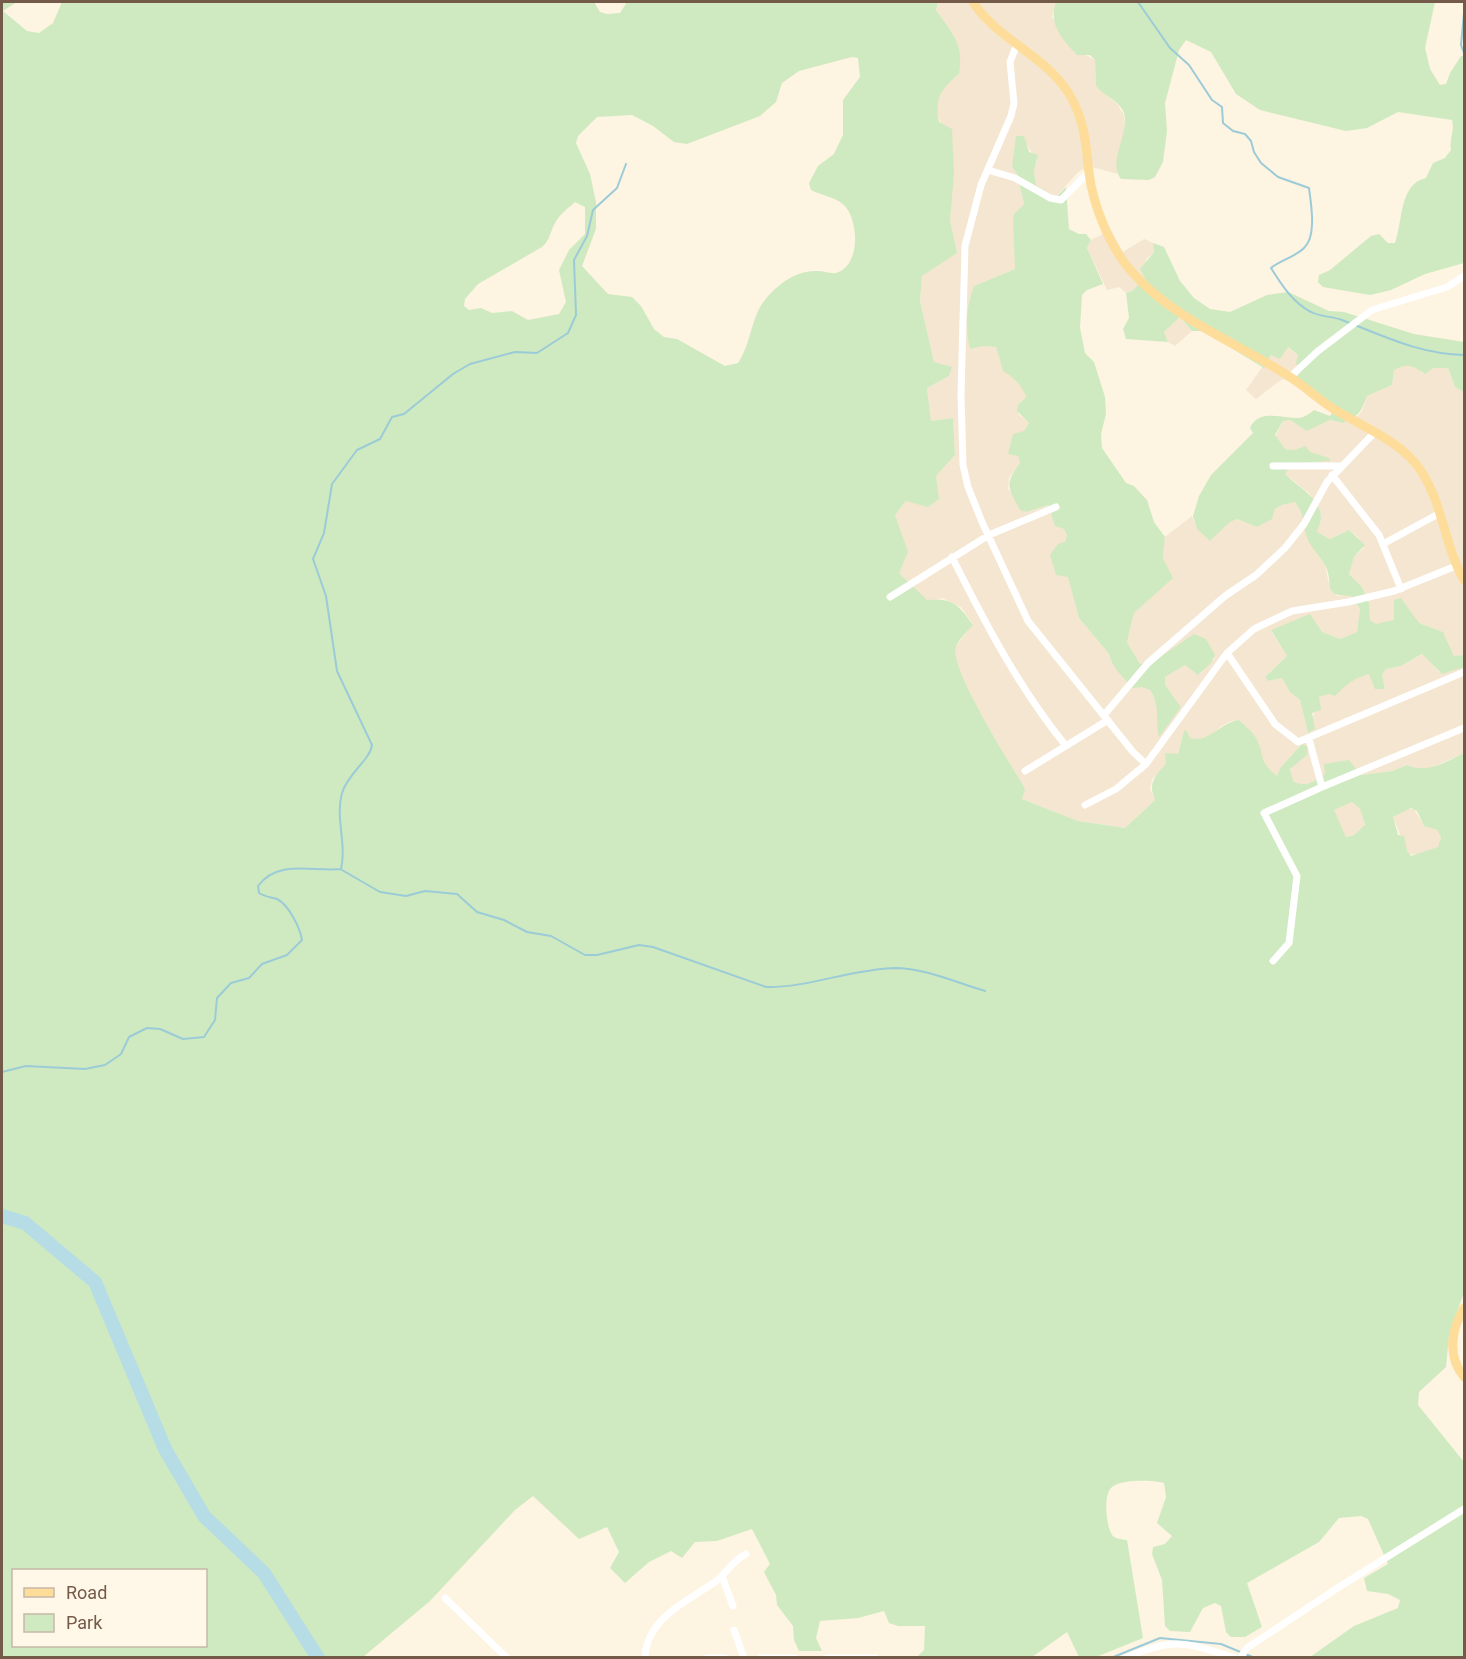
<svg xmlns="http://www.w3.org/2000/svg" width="1466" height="1659" font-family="Roboto,sans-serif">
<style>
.residential{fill:#f4e6d0}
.green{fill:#cfeac0;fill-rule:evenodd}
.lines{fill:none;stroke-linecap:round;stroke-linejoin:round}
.stream{stroke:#9ccbd8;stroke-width:2}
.river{stroke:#b6dce6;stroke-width:14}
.minor{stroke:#fff;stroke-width:7}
.major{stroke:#fddd99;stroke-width:9}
</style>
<rect width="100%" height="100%" fill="#fdf4e2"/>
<path class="residential" d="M938,2H1056L1052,17L1084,54L1095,60L1096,86L1117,104L1124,115L1125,131L1117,174L1089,166L1078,172L1055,198L1036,185L1034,171L1037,161L1027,145L1012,167L1017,174L1024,204L1014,214L1015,269L974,286L970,297L967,328L970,349L983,346L996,347L1003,371L1009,373L1024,390L1026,397L1018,405V414L1029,423L1009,454L1018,456L1020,463L1009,478L1008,489L1028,512L1048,505L1055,525L1064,529L1067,535L1056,575L1068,576L1079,618L1109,654L1111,661L1150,690L1159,710L1157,727L1181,707L1165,685V677L1185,665L1201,673L1215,658L1140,664L1127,642L1134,613L1172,578L1163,558L1165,537L1192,516L1197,529L1210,541L1230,522L1237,519L1257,527L1271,519L1275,509L1282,505L1295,502L1305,515L1307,539L1325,565L1329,584L1337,596H1351L1360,609L1357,632L1340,639L1322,632L1271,631L1287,656L1265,677L1268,681L1282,678L1290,692L1300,700L1308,733L1319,697L1340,691L1342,686L1353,679L1369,674L1385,689L1382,675L1386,669L1401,666L1423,654L1439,672L1464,667V753L1433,767L1417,770L1407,765L1392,771L1361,775L1326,774L1312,783L1301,785L1293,781L1289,774L1302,744L1280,768L1277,777L1262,763L1258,742L1251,732L1239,720L1231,721L1220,727L1211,736L1195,740L1190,738L1184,731L1178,754L1152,779L1150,789L1155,800L1125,828L1078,821L1022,799L1024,789L967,690L956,662L955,648L973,624L961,607L942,598L927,601L899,573L895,515L906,501L912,502L955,455L953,418L931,421L927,388L949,376L934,362L920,301L922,276L954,239L950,220L953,162L936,109L943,87L959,74L953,34L936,10Z
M1111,230L1123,252L1144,239L1153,243L1154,252L1146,259L1145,278L1132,291L1126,293L1119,287L1107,290L1087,248L1091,240Z
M1180,317L1192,331L1175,346L1168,342L1164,332Z
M1287,347L1298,355L1297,363L1300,373L1292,382L1283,379L1278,382L1256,399L1246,390L1271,355Z
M1414,365L1422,373L1433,368H1448L1455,387L1464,392V655L1458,656H1454L1443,632L1419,623L1406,609L1394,611V620L1383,623L1376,624L1370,620L1369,603L1362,587L1349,574L1354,557L1364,548L1359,538L1349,530L1330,539L1317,532L1321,519L1318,508L1309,493L1285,474L1293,463L1307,462L1294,450L1285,449L1275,438L1283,421L1290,420L1307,430L1330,420L1343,423L1358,416L1362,411L1367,396L1392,385L1394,370L1404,365Z
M1352,802L1360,809L1365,826L1354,835L1346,837L1333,810Z
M1408,809H1414L1424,826L1437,830L1441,837L1439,847L1421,855L1408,854L1393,817Z"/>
<path class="green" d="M2,2H17L3,11L27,31L39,33L53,23L62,2H594L600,12L607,14L620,13L627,2H938L936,10C953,34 964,44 959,74C942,88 934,98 939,122L952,129L954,173L950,220L957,253L922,276L920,301L934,362L952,367L949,376L927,388L931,421L953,418L955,455L936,476L939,499L928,507L906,501L895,515L908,552L899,573L927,600C952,597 959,605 973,625C968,631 959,639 956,647C948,667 1012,766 1025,789L1022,799L1078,821L1125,828L1155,800C1148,783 1154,777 1166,764L1165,753L1178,754L1184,731L1186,730L1190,738C1208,744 1221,722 1239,720C1245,726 1252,731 1256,738C1266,757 1257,760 1277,776L1280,768L1302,744L1308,747L1307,755L1290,769L1293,781C1306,788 1314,782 1325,774L1324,764L1349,760L1361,775L1392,771L1407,765C1427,774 1446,762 1464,753V1292L1449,1336L1446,1367L1419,1392L1418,1405L1464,1462V1657H1310L1354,1626L1398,1608L1400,1600L1388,1594L1367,1591L1364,1578L1388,1564L1368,1519L1361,1516L1339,1518L1319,1542L1247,1583L1262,1627L1245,1637H1231L1226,1632L1221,1606L1215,1603L1203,1608L1190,1632L1170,1631L1165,1626L1162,1580L1152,1554L1153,1547L1165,1544L1172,1536L1157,1523L1166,1497L1164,1483C1152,1480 1122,1479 1112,1487C1103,1494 1106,1523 1111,1533C1113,1539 1121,1539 1127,1540L1143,1638L1096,1657H1079L1067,1632L1032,1657H917L924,1650L925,1626H898L889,1623L884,1611L858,1618L820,1621L816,1638L822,1651H799L794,1640L793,1626L777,1605L776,1595L764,1572L770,1564L752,1529L717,1541L695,1542L682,1558L671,1551L649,1562L625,1583L610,1568L619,1552L607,1527L579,1539L533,1496L515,1510L430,1601L363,1657L2,1658ZM852,57L858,58L860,77L843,100V135L834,154L818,166L809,183L811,190C822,196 834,196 844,205C859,220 861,266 836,273C831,274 823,271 818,271C799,270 782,281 770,294C750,314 753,341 738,363L725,366L677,339L664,337L654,329L641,306L632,297L608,294L582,266L596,229V202L590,174L576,143L578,136L597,117L632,115L653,126L674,142L687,144L760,116L776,102L782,83L799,71ZM575,202L585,207V234L569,250L559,270L566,302L559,314L528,320L512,311L492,313L481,308L469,310L464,306L465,299L478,284L542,247C550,240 549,235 554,225C558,216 567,209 575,202ZM1352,802L1360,809L1365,825L1354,835L1346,837L1334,810ZM1411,808L1417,811L1424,826L1437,830L1441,837L1438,847L1411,856L1407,851L1404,836L1398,835L1393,817ZM14,1570H206V1646H14Z
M1056,2H1435L1425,48L1430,69L1440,85L1446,84L1450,73L1461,56H1464V263L1425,274L1391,290L1370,295L1323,287L1318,282L1319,275L1330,270L1371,236L1379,234L1388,243H1395C1403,221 1399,184 1426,178L1433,163L1445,158L1451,150C1449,138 1455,132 1452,120L1398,112L1367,128L1346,131L1260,110L1236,94L1211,52L1186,40L1179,50L1165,103L1167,131L1163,162L1155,177L1149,180L1121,179C1107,162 1130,134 1124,113C1120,101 1104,96 1096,86L1095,60L1090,55H1077C1062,39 1048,24 1056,2Z
M1016,136H1024L1029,152L1038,155L1034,171L1036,185L1055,198L1066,187L1069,229L1079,234H1086L1091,240L1087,248L1103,284L1087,290L1082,295L1080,328L1085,353L1094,362L1105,397L1106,414L1101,434L1102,448L1126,483L1134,486L1147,500L1154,522L1165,537L1163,558L1173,578L1134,613L1127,642L1140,664L1153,662L1194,634L1206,639L1215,655L1211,663L1198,675L1185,665L1165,677V685L1181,707L1159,737C1154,717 1162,711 1150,690L1142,687L1133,688C1124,678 1112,668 1109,654L1079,618L1068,577L1056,575L1050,555L1058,544L1065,542L1067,535L1064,529L1055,526L1048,505L1027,512L1020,510C1008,487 1004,485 1020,463L1018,456L1008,454L1013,434L1024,431L1029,423L1017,411L1018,405L1026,397C1023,386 1012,376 1003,371L996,347L983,346L970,349C965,330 966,305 974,286L1015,269L1013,221L1014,214L1024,204L1017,174L1012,167Z
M1153,243L1164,247L1180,281L1194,298L1210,309L1230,312L1267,295L1288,292L1329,311L1344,312L1414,334L1464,342V392L1455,387L1448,368H1433L1425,374C1413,366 1408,362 1394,370L1392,385L1367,396C1360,413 1361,414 1343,423L1330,420L1307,431L1290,420L1283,421L1275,435L1285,449L1294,450L1306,446L1310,452L1329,458L1330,461L1294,463L1285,474C1298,487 1320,497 1321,518C1321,522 1318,528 1317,532L1330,539L1349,530L1365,545L1354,557L1349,574L1362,587L1369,603L1370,620L1376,624L1394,620V600L1401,598L1419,623L1443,632L1454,656L1464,655V667L1442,674L1422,654L1401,666L1386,669L1382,675L1385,689H1375L1369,674C1350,680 1348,684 1335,696L1330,694L1319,697L1321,710L1312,713L1315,729L1308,733L1300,700L1290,692L1282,678L1268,681L1265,677L1287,656L1271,630L1310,614L1322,632L1340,639L1357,632L1360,609L1351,596C1320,596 1335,584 1325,565C1320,556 1311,548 1307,538C1302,522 1306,517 1295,502L1282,505L1275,509L1272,519L1257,527L1237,519L1230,522L1210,541L1197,529L1193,516L1199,496L1211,475L1253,433L1250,428C1259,408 1282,419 1298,418C1304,418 1309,414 1314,410L1330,416L1333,412L1292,382L1300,373L1296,363L1298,355L1288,347L1280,359L1271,355L1264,368L1203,331H1192L1180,317L1164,332L1168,342L1126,339L1123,329L1129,318L1126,293L1132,291L1145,278L1140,269L1154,252Z"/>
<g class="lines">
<path class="stream" d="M1138,2L1170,48L1189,65L1212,100L1222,107L1223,123L1233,131L1245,134L1251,141L1254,152L1261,163L1278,177L1309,188C1311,204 1317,236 1304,248C1295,257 1281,260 1271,268C1281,284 1293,303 1311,312C1320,317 1332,316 1342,320C1384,336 1419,354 1464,355
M1464,13L1461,45L1464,53
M342,870L380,892L406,896L425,891L457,894L477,912L504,920L527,932L551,936L585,955H597L639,945L653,947L766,987C807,988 852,969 895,968C925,968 957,983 985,991
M2,1072L26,1066L85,1069L105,1065L121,1054L129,1037L147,1028L160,1029L183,1039L204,1037L215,1020L217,998L231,983L249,978L262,964L287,955L302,940C300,928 289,905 277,899C271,897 265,897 259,893L258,886C278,859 313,872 341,869C347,844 335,818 342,793C348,773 370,760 372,745L337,671L326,596L313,559L324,533L332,484L357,450L380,439L392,417L404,414L453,374L470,364L515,352L537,353L568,333L576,315L574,260L587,236L593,210L617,188L626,164
M1111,1658L1160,1638L1221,1644L1255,1658"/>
<path class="river" d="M2,1216L25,1223L95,1282L165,1449L204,1516L264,1573L318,1658"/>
<path class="minor" d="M1017,44L1010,62L1014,103L1011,116L981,185L965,246L961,395L963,465L968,487L982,522L1028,621L1133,752L1146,764
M988,170L1015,178L1050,198L1061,200L1089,172
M1290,377L1318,351L1372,310L1447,287L1464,276
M1273,466H1342
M1332,475L1379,535L1401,589
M1383,544L1440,513
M952,557C985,623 1019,688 1066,746
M890,597L989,535L1056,507
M1227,653L1275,724L1298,742L1464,672
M1104,715L1148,663L1225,596L1256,575L1285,548L1304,524L1327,482L1375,432
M1309,739L1322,787L1464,728
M1025,771L1108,720
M1085,805L1116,789L1146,764L1227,653L1254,629L1292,611L1348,602L1394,591L1456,566
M1273,961L1289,943L1297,876L1264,813L1322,787
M722,1576L733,1606
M445,1598L507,1658
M734,1630L744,1658
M645,1658C646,1619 687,1601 715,1582C727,1573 732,1561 746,1554
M707,1658H725
M761,1658H795
M827,1658H875
M1125,1658C1175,1636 1186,1643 1236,1658
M1240,1658L1247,1648L1339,1587L1464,1509"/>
<path class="major" d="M973,2C998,41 1050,57 1072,99C1085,123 1086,147 1089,173C1093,205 1110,248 1132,272C1174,320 1238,343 1290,377C1306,387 1321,402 1337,411C1364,427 1396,440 1416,464C1443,498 1443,544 1464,580
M1464,1308C1451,1330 1447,1356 1464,1377"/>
</g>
<rect width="1466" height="1659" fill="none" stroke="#745a48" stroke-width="6"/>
<rect x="12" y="1569" width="195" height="78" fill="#fff7e8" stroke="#c7b8a8" stroke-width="1.5"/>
<rect x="24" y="1588" width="30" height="9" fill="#fddd99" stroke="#c7b8a8" stroke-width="1.5"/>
<text x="66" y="1599" font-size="18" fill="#745a48">Road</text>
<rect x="24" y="1614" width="30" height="18" fill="#cfeac0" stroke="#c7b8a8" stroke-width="1.5"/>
<text x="66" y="1629" font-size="18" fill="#745a48">Park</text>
</svg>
